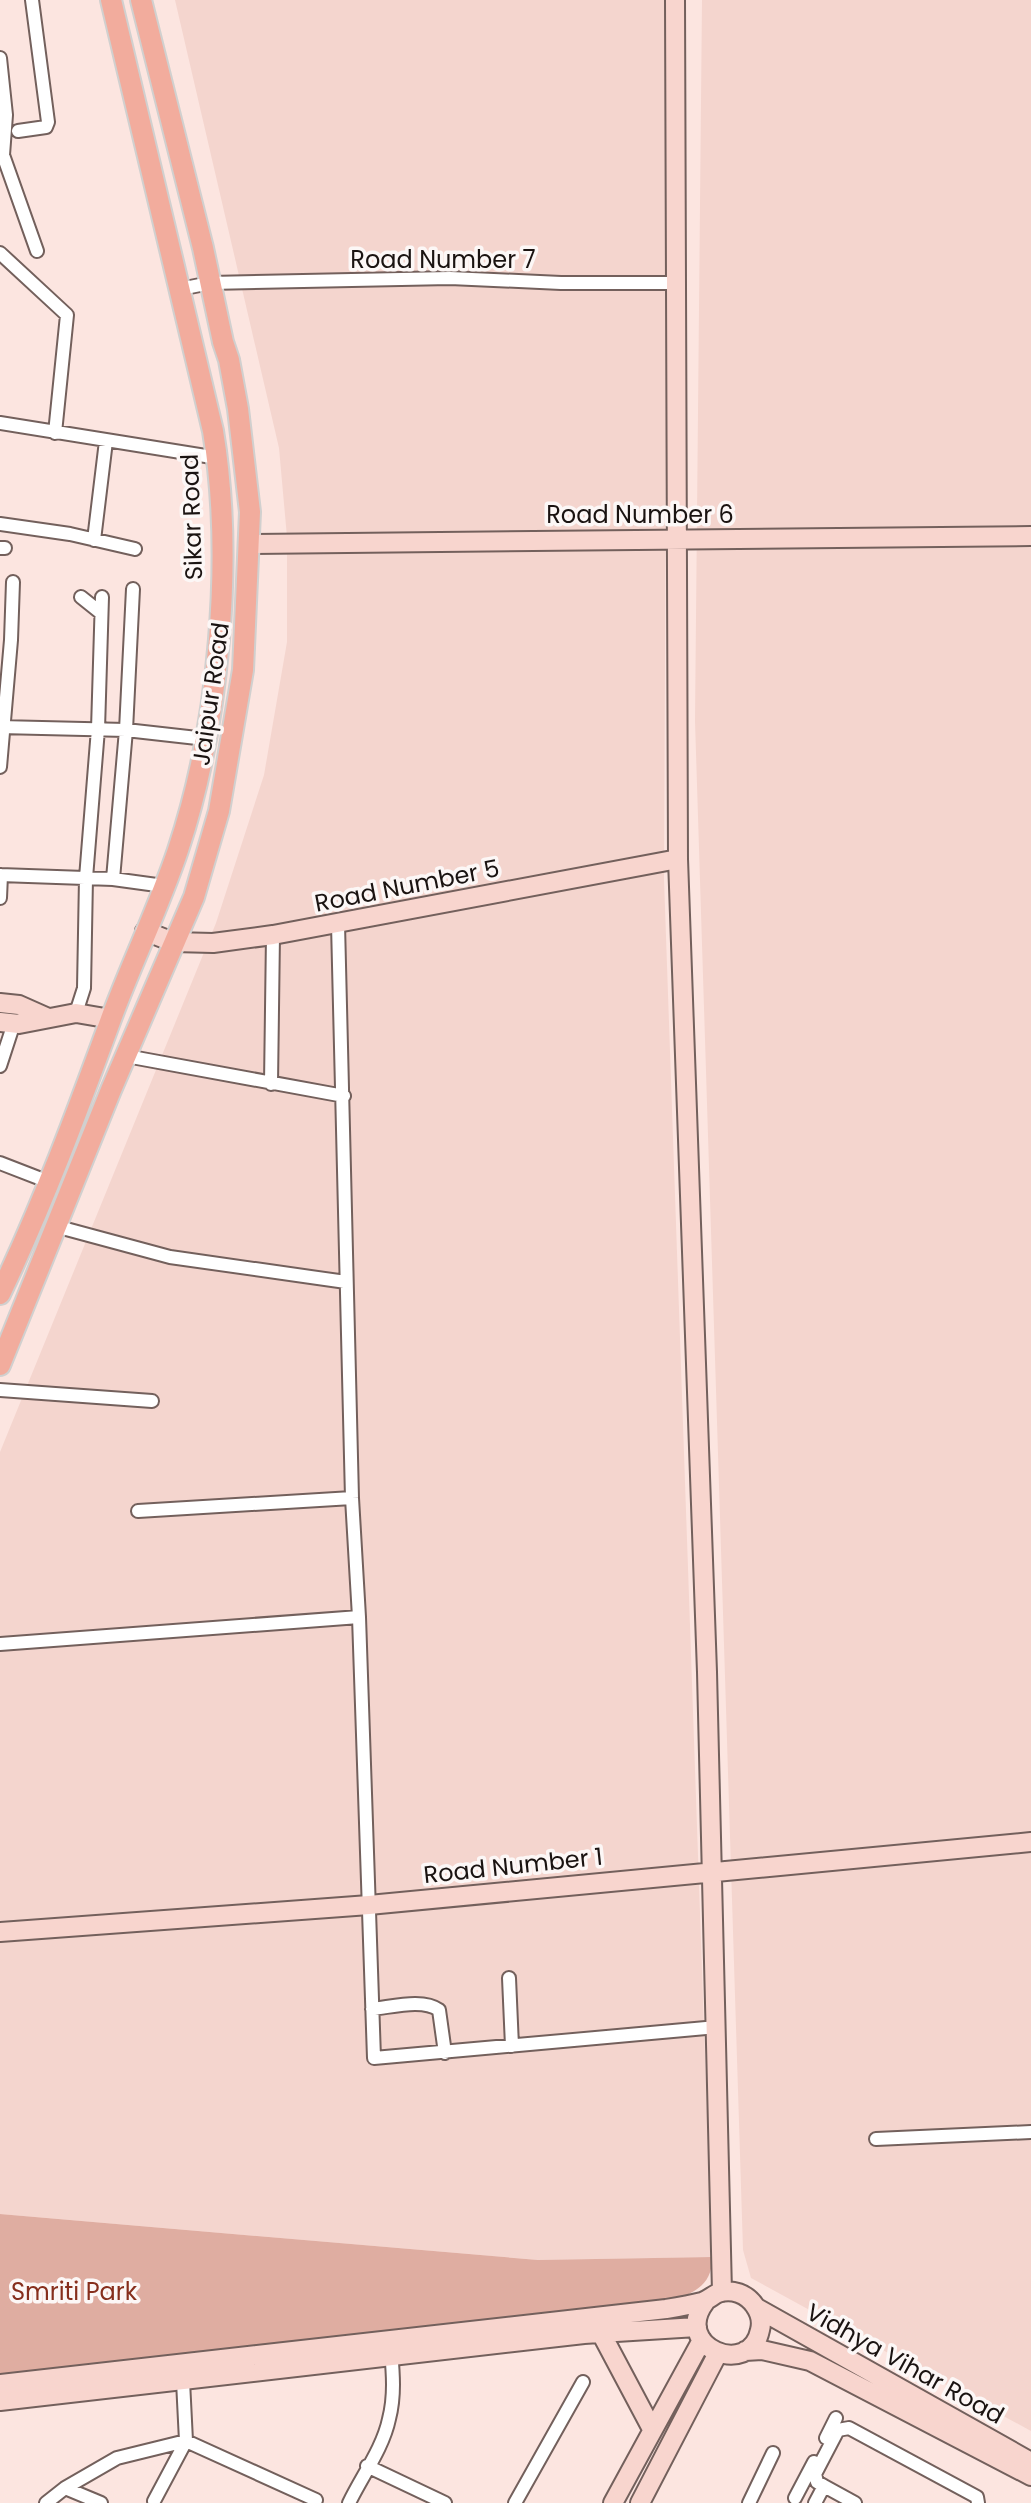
<svg xmlns="http://www.w3.org/2000/svg" width="1031" height="2503" font-family="Poppins,sans-serif">
<style>
.built{fill:#f4d5ce}
.green{fill:#dfada1}
.lines{fill:none;stroke-linecap:round;stroke-linejoin:round}
.street-casing{stroke:#73605c;stroke-width:16}
.secondary-casing{stroke:#73605c;stroke-width:22}
.primary-casing{stroke:#d1d0cf;stroke-width:24}
.street{stroke:#fff;stroke-width:12}
.secondary{stroke:#f8d5ce;stroke-width:18}
.primary{stroke:#f2ac9d;stroke-width:20}
.labels{text-anchor:middle;stroke-width:7;stroke-linejoin:round;paint-order:stroke}
.street-label{font-size:24px;fill:#1a1311;stroke:#fcf7f6}
.park-label{font-size:24px;fill:#862e1c;stroke:#fcf7f6}
</style>
<rect width="100%" height="100%" fill="#fce5e0"/>
<path class="built" d="M175,0H668L664,879L712,2257L538,2260L0,2214V1452L216,923L264,775L287,642V537L279,448Z
M702,0H1031V2431L751,2278L743,2250L695,721Z"/>
<path class="green" d="M0,2214L538,2260L712,2257C713,2282 697,2292 676,2299L0,2374Z"/>
<g class="lines">
<defs>
<path id="street" d="M0,58L6,115L3,155L37,251
M18,131L46,127L48,122L32,0
M0,253L67,315L55,433
M180,289L210,283L450,278L561,283H676
M0,423L218,458
M0,524L70,534L135,549
M94,540L106,441
M0,548H5
M81,597L101,613
M0,727L126,730L206,739
M0,767L11,640L13,582
M0,875L113,879L164,886
M113,879L126,730L133,589
M0,898L1,875
M338,924L352,1498L359,1617L374,2058L717,2027
M76,1013L84,988L86,878L98,729L102,597
M126,1056L344,1096
M0,1066L14,1023
M271,1084L273,935
M0,1163L49,1182
M55,1226L170,1257L346,1282
M0,1390L152,1401
M138,1511L352,1498
M0,1644L359,1617
M509,1978L512,2046
M372,2009C392,2007 423,1998 439,2010L445,2053
M876,2139L1031,2132
M826,2438L836,2418
M367,2466L445,2503
M824,2486L855,2503
M65,2488L101,2503
M795,2498L814,2462
M154,2501L186,2441L183,2381
M46,2503L65,2488L117,2458L186,2441L316,2500L314,2503
M349,2503C362,2476 383,2448 389,2419C395,2396 393,2373 391,2350
M515,2503L583,2382
M749,2503L773,2453
M815,2503L824,2486L817,2482L815,2474L838,2430L849,2428L977,2497L978,2503"/>
<path id="secondary" d="M675,0L678,859L707,1672L722,2292
M250,544L1031,536
M145,931L173,942L213,943L273,935L678,859
M0,1003L19,1005L46,1017
M0,1022L19,1024L76,1013L111,1019
M0,1932L369,1905L1031,1842
M757,2308L1031,2462
M601,2333L652,2429
M745,2351L762,2350L810,2361L1031,2476
M0,2384L666,2309C678,2307 690,2305 702,2302C708,2300 712,2296 718,2293C732,2288 747,2294 755,2306C760,2313 762,2322 760,2330C750,2379 671,2347 705,2302
M0,2401L584,2334L697,2327
M613,2503L702,2340
M640,2503L718,2353"/>
<path id="primary" d="M0,1294C43,1204 77,1112 111,1019C132,962 159,907 178,850C219,727 234,559 213,431L111,0
M0,1365L111,1090L194,897L219,811L243,670L250,512L238,409L229,360L223,342L203,248L141,0"/>
</defs>
<use href="#street" class="street-casing"/>
<use href="#secondary" class="secondary-casing"/>
<use href="#primary" class="primary-casing"/>
<use href="#street" class="street"/>
<use href="#secondary" class="secondary"/>
<use href="#primary" class="primary"/>
</g>
<g class="labels">
<g class="street-label">
<text x="443" y="268">Road Number 7</text>
<text x="640" y="523">Road Number 6</text>
<text transform="translate(192 517) rotate(-92)" y="8">Sikar Road</text>
<text transform="translate(211 694) rotate(-82)" y="8">Jaipur Road</text>
<text transform="translate(407 886) rotate(-11)" y="8">Road Number 5</text>
<text transform="translate(513 1866) rotate(-6)" y="8">Road Number 1</text>
<text transform="translate(905 2364) rotate(29)" y="8">Vidhya Vihar Road</text>
</g>
<g class="park-label">
<text x="74" y="2300">Smriti Park</text>
</g>
</g>
</svg>
